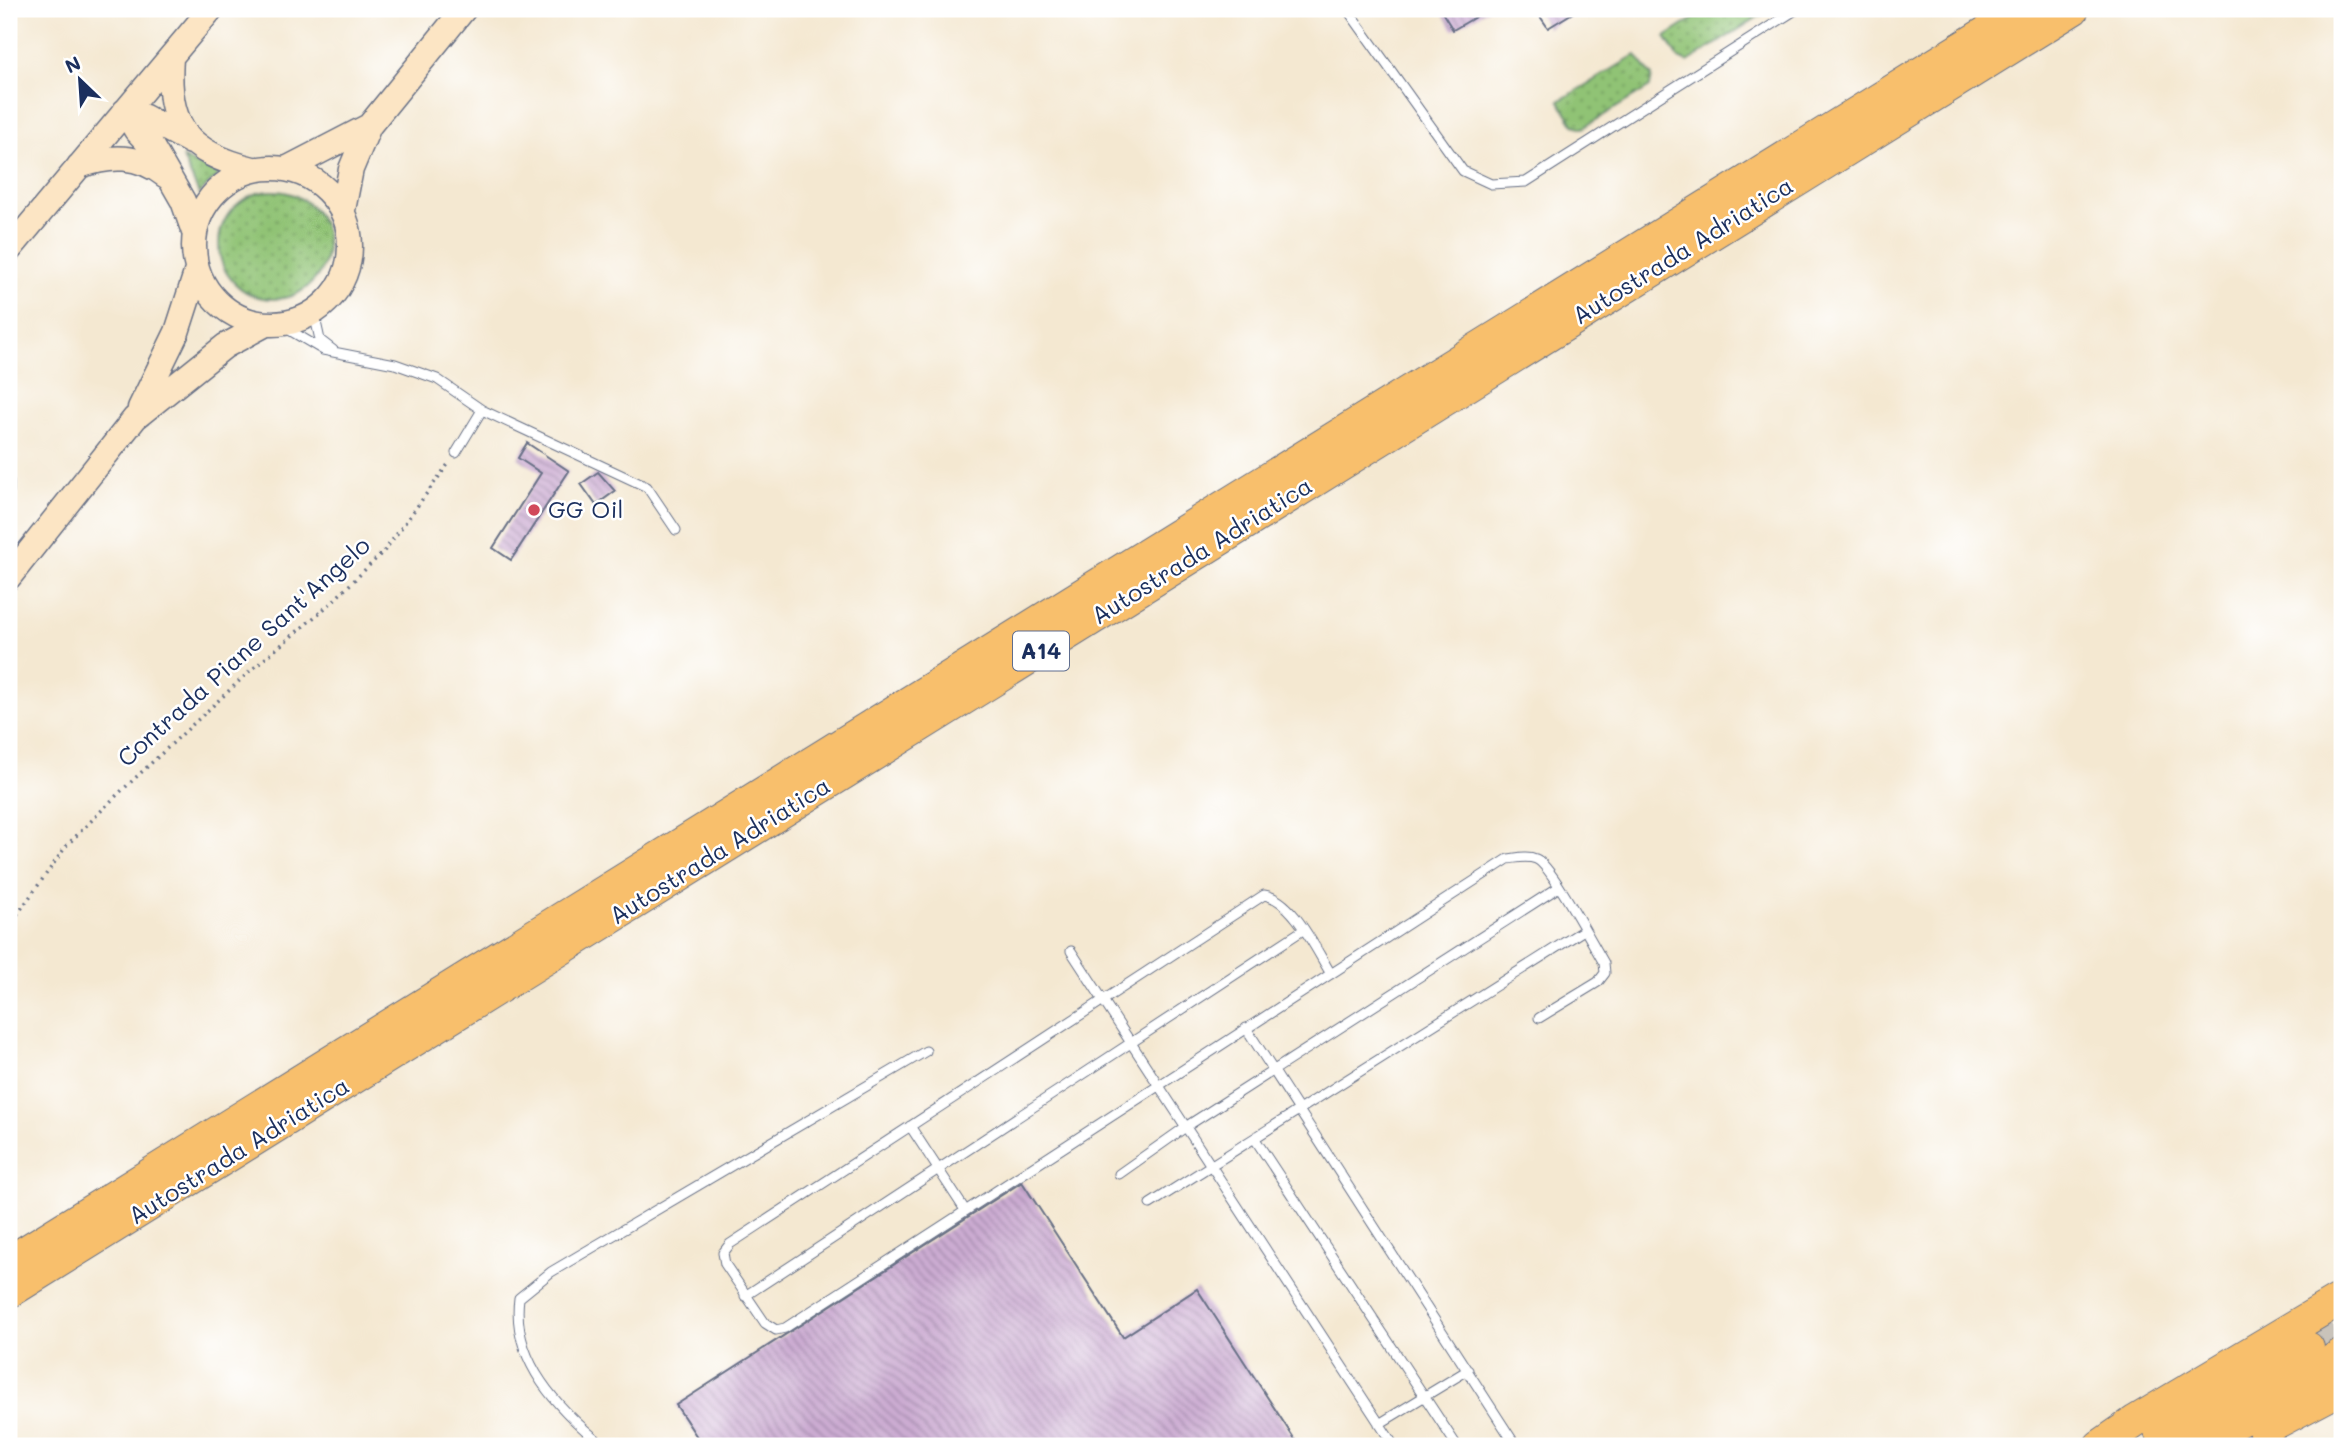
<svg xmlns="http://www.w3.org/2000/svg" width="2351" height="1455" font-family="Mali,sans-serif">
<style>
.green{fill:url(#green-dots);stroke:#567969;stroke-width:2}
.building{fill:url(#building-back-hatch)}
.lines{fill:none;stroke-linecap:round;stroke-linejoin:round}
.highway-tunnel{stroke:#c9c3ba;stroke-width:32;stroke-dasharray:32 16;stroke-linecap:butt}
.lane-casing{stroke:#677086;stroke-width:11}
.secondary-casing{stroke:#677086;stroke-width:27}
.highway-casing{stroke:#677086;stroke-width:34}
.path{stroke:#677086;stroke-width:3.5;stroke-dasharray:2 5;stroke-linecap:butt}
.lane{stroke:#fff;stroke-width:9}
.secondary{stroke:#fce5c4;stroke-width:24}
.highway{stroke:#f8bf6c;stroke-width:32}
.poi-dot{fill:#d1495b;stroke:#fff;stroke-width:2.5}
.labels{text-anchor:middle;stroke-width:5;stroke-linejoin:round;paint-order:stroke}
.shield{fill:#fff;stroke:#5f6d8e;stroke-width:2}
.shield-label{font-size:23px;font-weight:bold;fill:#1b2f5e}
.street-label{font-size:24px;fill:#1b2f5e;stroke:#fff}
.poi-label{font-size:24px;fill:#1b2f5e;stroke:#fff;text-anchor:start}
</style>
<defs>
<pattern id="green-dots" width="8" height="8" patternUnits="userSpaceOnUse" patternTransform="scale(1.75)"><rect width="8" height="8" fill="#90c374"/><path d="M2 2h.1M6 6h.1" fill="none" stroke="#759f62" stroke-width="1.8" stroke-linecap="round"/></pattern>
<pattern id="building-back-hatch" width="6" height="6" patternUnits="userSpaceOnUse" patternTransform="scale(1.75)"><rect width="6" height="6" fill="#ccacd2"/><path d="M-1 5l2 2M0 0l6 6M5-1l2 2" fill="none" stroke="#a58cae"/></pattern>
</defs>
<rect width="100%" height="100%" fill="#fff"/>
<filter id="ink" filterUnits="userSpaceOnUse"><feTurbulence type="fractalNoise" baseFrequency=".0143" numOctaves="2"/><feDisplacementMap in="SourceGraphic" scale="14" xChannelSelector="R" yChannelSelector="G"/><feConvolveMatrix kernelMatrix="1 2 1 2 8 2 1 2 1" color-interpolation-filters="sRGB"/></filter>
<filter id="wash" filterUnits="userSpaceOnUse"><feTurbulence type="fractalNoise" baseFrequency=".00686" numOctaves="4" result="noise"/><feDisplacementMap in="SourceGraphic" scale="28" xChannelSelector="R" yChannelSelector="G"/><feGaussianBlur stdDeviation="1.57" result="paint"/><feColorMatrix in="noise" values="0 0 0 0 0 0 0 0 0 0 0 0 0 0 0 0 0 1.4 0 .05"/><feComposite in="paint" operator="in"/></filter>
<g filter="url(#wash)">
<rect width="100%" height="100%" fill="#f4e8d1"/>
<path class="green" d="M1709,9H1766L1764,13L1688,62L1678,58L1665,37Z
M1636,55L1652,76L1650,87L1583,128L1574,125L1559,101Z
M183,158L219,174L199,194Z
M219 245a54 54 0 1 1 108 0a54 54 0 1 1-108 0Z"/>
<g id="blocks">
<path class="building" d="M1440,9H1489L1453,30Z
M1535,9H1579L1548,28Z
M527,443L569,471L511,560L493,548L541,473L518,458Z
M598,472L615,491L596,505L581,484Z
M1022,1182L1123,1337L1197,1289L1299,1446H703L676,1405Z"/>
</g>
</g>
<g filter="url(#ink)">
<use href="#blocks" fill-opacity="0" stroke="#677086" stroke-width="2"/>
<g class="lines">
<path class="highway-tunnel" d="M2308,1348L2342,1333"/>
<defs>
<path id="lane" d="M1347,9L1463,171L1491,184L1526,182L1797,9
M314,313L320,340L333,350
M279,324L323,350L395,364L437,379L482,410L456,453
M482,410L647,487L676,530
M9,481V491
M1071,951L1394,1446
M1331,974C1316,950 1293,899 1264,895L730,1244L723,1253L725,1264L765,1323L776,1330L785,1328L1508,859C1517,858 1527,855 1536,859C1551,864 1593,945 1604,963L1605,973L1598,982L1539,1018
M1246,1028L1516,1446
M910,1126L965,1210
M1255,1139L1457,1446
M1119,1174L1187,1126L1559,887
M1150,1204L1584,930
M745,1296L1303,930
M1379,1424L1468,1370
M604,1446C559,1410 511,1361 519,1298L551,1272L926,1051"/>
<path id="secondary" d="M171,58C166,126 187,153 253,169
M125,111L136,130L152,147L183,201L194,232
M125,111L145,117L191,142
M79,166C111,155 138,154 166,176
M194 246a78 78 0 1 1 156 0a78 78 0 1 1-156 0Z
M288,168L369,126
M343,210L351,169L369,126L464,9
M9,250L211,9
M140,408L177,332L197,270
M9,577L135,418L225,346L266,324"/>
<path id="highway" d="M9,1262L2024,9
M9,1292L2073,9
M2264,1429L2342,1388
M2160,1431L2308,1348
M2100,1446L2136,1421L2342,1298
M2190,1446L2267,1406L2342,1354"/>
</defs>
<use href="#lane" class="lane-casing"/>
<use href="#secondary" class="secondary-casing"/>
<use href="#highway" class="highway-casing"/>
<path class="path" d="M9,926L67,845L117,795L249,672L330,604L385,550L449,463"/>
<use href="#lane" class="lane"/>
<use href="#secondary" class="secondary"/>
<use href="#highway" class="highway"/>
</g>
</g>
<circle class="poi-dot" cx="534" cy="510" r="7"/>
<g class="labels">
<rect class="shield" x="1013" y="631.5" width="56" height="39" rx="5"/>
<g class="shield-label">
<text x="1041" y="659">A14</text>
</g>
<g class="street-label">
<text transform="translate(1683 251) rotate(-32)" y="8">Autostrada Adriatica</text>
<text transform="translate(1202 551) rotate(-32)" y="8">Autostrada Adriatica</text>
<text transform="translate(244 652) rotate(-42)" y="8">Contrada Piane Sant'Angelo</text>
<text transform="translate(720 851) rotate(-32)" y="8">Autostrada Adriatica</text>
<text transform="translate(239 1151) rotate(-32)" y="8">Autostrada Adriatica</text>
</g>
<g class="poi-label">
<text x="548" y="518">GG Oil</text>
</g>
</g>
<rect width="2351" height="1455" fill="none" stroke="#fff" stroke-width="35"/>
<g transform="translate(80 80) rotate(335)" stroke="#ffffff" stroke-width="5" paint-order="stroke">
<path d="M0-5L12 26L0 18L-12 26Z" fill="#1b2f5e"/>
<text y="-10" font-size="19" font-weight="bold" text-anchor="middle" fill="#1b2f5e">N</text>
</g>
</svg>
